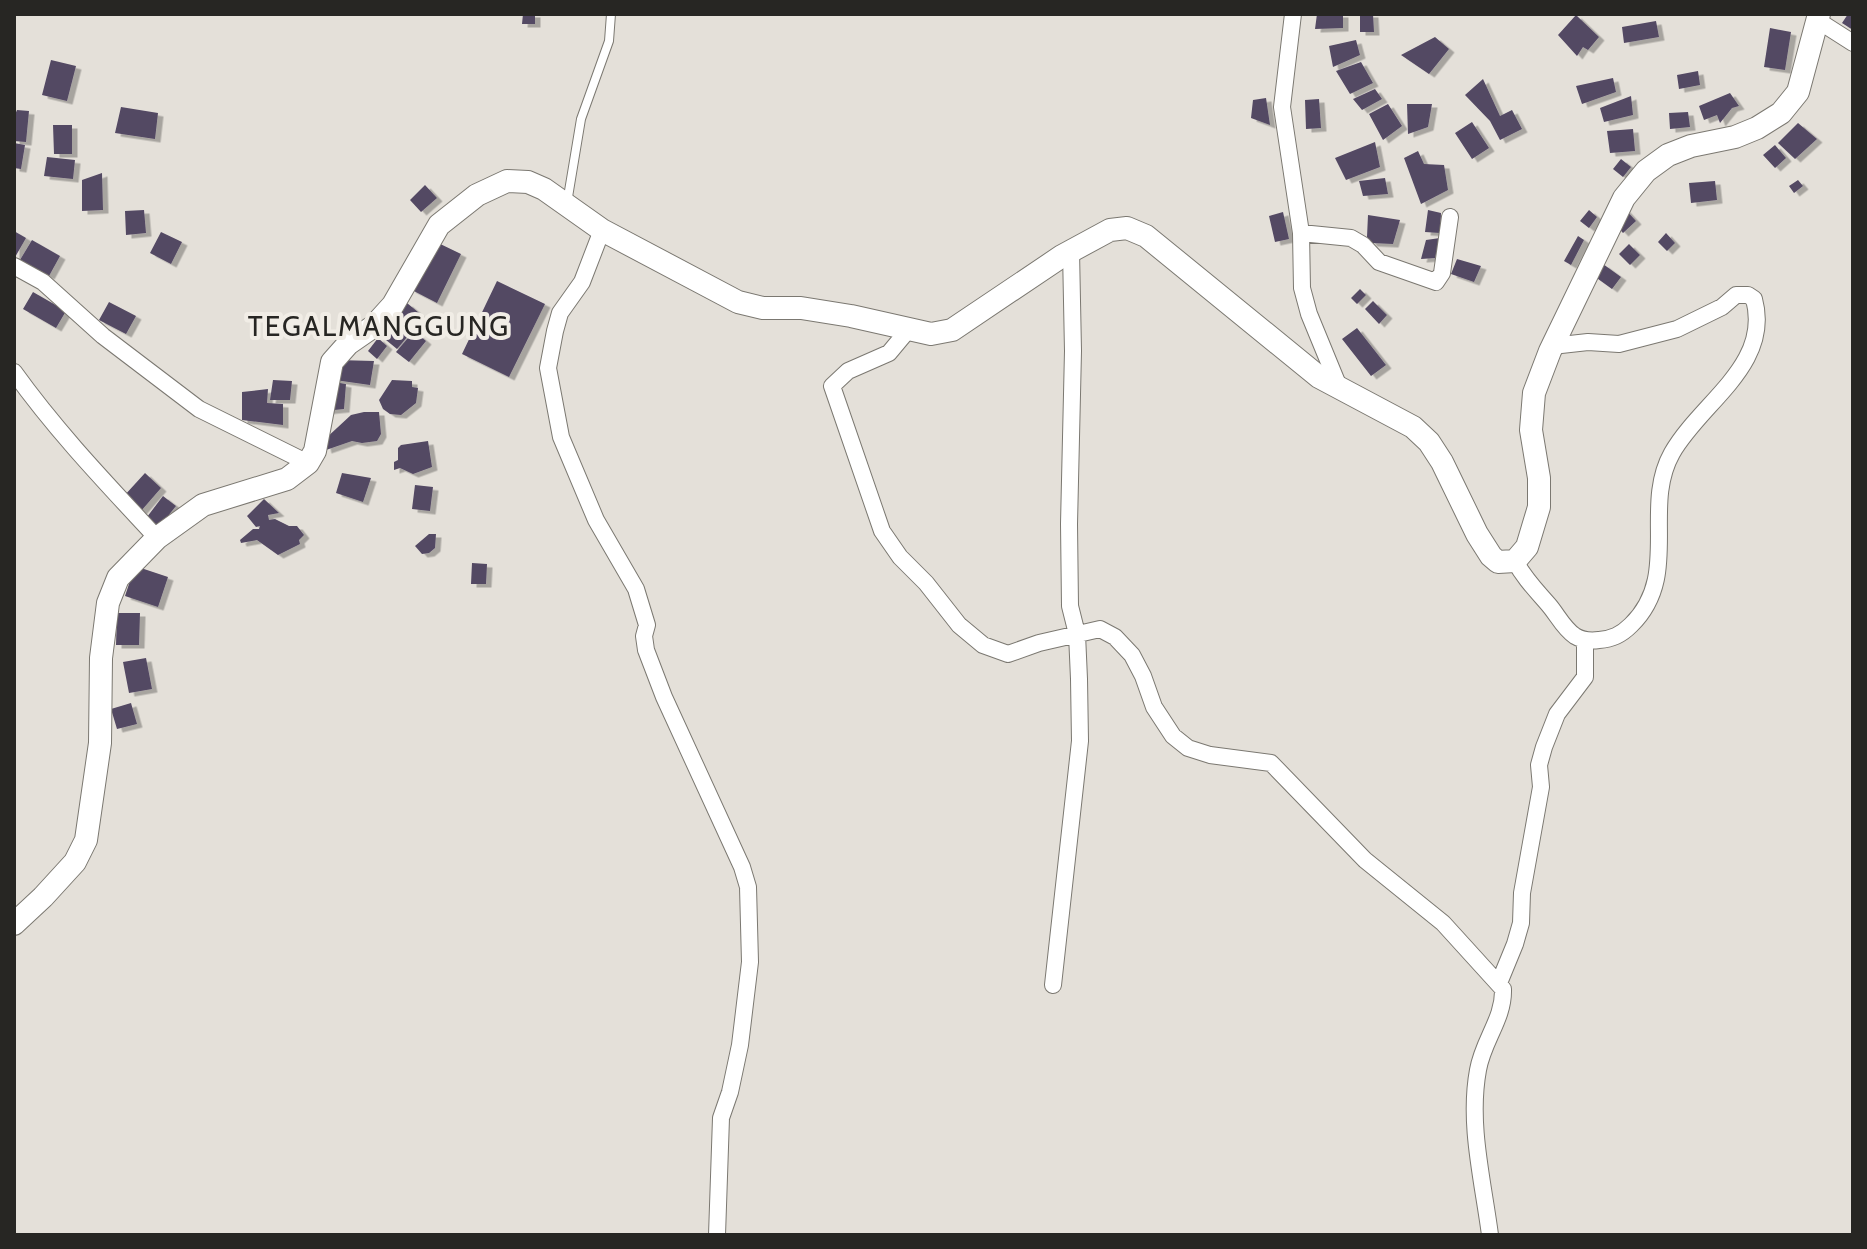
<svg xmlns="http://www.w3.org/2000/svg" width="1867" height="1249" font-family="Cabin,sans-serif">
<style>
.building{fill:#534863;filter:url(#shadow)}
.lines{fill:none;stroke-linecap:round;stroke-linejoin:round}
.lane-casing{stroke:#7b7871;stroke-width:10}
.street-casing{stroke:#7b7871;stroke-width:18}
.secondary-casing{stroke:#7b7871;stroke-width:24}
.lane{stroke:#fff;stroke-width:8}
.street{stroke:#fff;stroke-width:16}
.secondary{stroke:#fff;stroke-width:22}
.labels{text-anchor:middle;stroke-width:8;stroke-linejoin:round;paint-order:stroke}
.quarter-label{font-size:28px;letter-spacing:2px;fill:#272623;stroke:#f1ede6}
</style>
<defs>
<filter id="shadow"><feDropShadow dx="5.5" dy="3.5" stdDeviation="0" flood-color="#0004"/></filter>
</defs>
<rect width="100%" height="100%" fill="#e4e0d9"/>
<path class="building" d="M523,14H535V24H522Z
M1317,14H1343V28L1315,29Z
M1360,14H1373L1374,32H1360Z
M1848,14H1853V30L1842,23Z
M1576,15L1599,37L1588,50L1583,47L1577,56L1558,35Z
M1656,21L1659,37L1624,43L1622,27Z
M1770,28L1791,32L1785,70L1764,67Z
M1435,37L1449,49L1429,74L1401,55Z
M1356,40L1360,55L1333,67L1329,46Z
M51,60L76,66L67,101L42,95Z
M1361,62L1373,83L1350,94L1336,71Z
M1698,71L1700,85L1679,89L1677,75Z
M1613,78L1616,92L1582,104L1576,86Z
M1483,79L1500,116L1512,110L1522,129L1500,140L1490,121L1465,95Z
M1375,89L1382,99L1362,110L1353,99Z
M1730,93L1739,106L1732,108L1720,123L1717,115L1704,120L1699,106Z
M1631,96L1633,115L1604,122L1600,108Z
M1266,98L1270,125L1251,118L1253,100Z
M1319,99L1321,128L1306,129L1305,100Z
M1388,104L1402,126L1383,140L1369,114Z
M1407,104H1432L1428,127L1408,134Z
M121,107L158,113L155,139L115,133Z
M17,110L29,111L26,142L14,141V117Z
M1688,112L1690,127L1670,129L1669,113Z
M1472,122L1489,148L1472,159L1455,133Z
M1798,123L1817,139L1795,159L1778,143Z
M53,125H72V154H54Z
M1633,129L1635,151L1610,153L1607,131Z
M1375,142L1380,167L1346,180L1335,158Z
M14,143L25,145L21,169L14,168Z
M1775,145L1786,158L1775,168L1763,155Z
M1418,151L1424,164L1444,165L1448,190L1421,204L1404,158Z
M47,157L75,160L73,179L44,176Z
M1621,159L1631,167L1623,177L1613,169Z
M102,173L103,210L82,211V180Z
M1385,178L1388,194L1363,196L1359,181Z
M1798,180L1803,186L1794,193L1789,186Z
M1715,181L1717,200L1691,203L1689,183Z
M425,185L437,198L421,212L410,200Z
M1625,209L1636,221L1623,233L1612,221Z
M144,210L146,233L126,235L125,211Z
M1428,210L1441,213L1440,233L1425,232Z
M1589,210L1597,217L1589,228L1580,221Z
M1283,212L1289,239L1275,242L1269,216Z
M1368,215L1400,220L1393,244L1372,243L1367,237Z
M14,231L26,238L14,259Z
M161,232L182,242L171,264L150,253Z
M1666,233L1675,243L1667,251L1658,242Z
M1578,236L1584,240L1571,265L1564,261Z
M1440,238L1435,258L1421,259L1426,240Z
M32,240L60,256L49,276L20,260Z
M434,241L461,254L437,303L410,289Z
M1629,244L1640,255L1630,265L1619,254Z
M1457,259L1481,266L1474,282L1451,274Z
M1603,264L1621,277L1612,289L1594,276Z
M497,281L545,304L509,377L462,354Z
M1360,289L1366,295L1357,304L1351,298Z
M33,292L66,311L56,328L23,309Z
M1373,301L1387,315L1379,324L1365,309Z
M109,302L136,316L126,334L99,320Z
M407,303L424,317L397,349L380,335Z
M1357,328L1386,365L1371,376L1342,339Z
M414,331L426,341L409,362L396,352Z
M378,338L387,346L377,359L368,351Z
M337,360L374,361L370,385L328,379Z
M273,380L292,381L290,400H270Z
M392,380L412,381V387L418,388L416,403L401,415L390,414L383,409L379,400Z
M328,381L346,384L344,409L324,411Z
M268,389L267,403L283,404V425L242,420V392Z
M364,412H379L381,434L377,441L362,443L352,441L326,450L324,440L351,415Z
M428,441L432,467L413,474L400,468L394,470V462L398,460V448L401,445Z
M145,473L161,488L141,511L124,496Z
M342,473L371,478L363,502L336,493Z
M415,485L433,487L430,511L412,509Z
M163,496L176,506L159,527L147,517Z
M264,499L279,513L268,515L269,520L275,519L289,526H297L304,535L299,540L300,544L278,555L257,540L241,543L240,540L253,529H259L260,526L256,527L247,516Z
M429,534H436L435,548L429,553L422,554L415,546Z
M472,563L487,564L486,584H471Z
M135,566L168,577L158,607L125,596Z
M117,613H140L139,645H116Z
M146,658L152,689L129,693L123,662Z
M131,703L137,724L117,729L111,709Z"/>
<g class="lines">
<defs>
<path id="lane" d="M567,203L581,119L609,41L611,14"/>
<path id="street" d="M1293,14L1282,107L1301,233L1302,288L1309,314L1339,387
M1817,20L1853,43
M602,230L582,282L560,313L555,331L548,368L561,437L596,520L636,589L647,625L644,636L646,650L664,697L742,867L748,887L750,962L740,1045L730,1092L721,1118L717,1235
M1301,233L1351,238L1363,245L1379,262L1436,282L1442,273L1450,217
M14,266L43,282L103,336L199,409L308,463
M909,329L889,353L848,371L832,386L882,531L900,557L926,583L959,625L983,645L1008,654L1039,643L1100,629L1115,637L1132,655L1143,676L1154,707L1173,736L1188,748L1210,755L1271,763L1365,860L1443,923L1503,989C1504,1019 1483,1040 1478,1070C1468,1124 1483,1181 1490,1235
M14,372C57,432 107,484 157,538
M1515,561C1524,578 1535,589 1548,604C1557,614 1563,628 1575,636C1583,641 1591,641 1599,640C1612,639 1621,635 1631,625C1682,575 1641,508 1672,453C1701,402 1772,365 1754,299L1748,295H1736L1722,307L1677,329L1619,344L1588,342L1552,346
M1499,983L1515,944L1521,923L1522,893L1541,787L1539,765L1544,747L1557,714L1585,677V640
M1053,985L1080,741L1079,679L1077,634L1070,606L1069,524L1073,351L1071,251"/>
<path id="secondary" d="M14,924L43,897L75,862L86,840L100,743L101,658L108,603L118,578L157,538L203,505L287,479L308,463L315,451L332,362L348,344L374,326L393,305L439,225L477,195L507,181L528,182L544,189L602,230L738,302L763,308H801L851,316L931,334L952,330L1062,256L1110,230L1127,228L1146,236L1319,377L1413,427L1429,442L1442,462L1477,534L1491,556L1498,562L1515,561L1527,547L1539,507V478L1531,430L1534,393L1550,351L1624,198L1646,171L1668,155L1691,146L1735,137L1757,128L1781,113L1798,92L1819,14"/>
</defs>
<use href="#lane" class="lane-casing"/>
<use href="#street" class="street-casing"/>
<use href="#secondary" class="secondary-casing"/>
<use href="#lane" class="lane"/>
<use href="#street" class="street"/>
<use href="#secondary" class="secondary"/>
</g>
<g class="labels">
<g class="quarter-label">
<text x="379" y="336">TEGALMANGGUNG</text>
</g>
</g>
<rect width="1867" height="1249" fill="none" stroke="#272623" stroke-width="32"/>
</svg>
